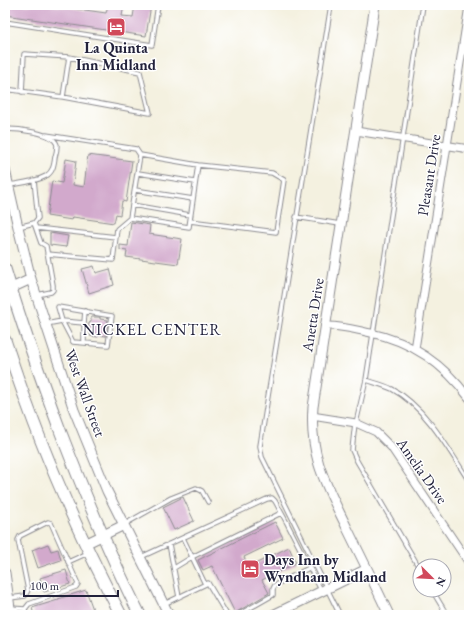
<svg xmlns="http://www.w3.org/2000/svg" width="474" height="620" font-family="'EB Garamond',serif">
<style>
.building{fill:#d2a9cc}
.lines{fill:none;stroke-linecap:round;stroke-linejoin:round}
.service-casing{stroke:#8b8a8e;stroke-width:5.5}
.minor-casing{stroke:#8b8a8e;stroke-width:9}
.tertiary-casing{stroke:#8b8a8e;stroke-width:11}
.primary-casing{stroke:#8b8a8e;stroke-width:13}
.service{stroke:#fff;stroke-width:3.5}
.minor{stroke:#fff;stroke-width:7}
.tertiary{stroke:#fff;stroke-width:9}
.primary{stroke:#fff;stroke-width:11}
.labels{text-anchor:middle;stroke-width:3;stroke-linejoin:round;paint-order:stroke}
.poi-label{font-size:15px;font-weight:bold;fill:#22223b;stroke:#fff}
.street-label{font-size:15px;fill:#22223b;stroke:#fff}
.neighbourhood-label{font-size:16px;letter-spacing:1px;fill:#22223b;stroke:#fff}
</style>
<rect width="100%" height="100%" fill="#fff"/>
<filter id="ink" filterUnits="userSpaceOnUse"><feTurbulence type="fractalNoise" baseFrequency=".025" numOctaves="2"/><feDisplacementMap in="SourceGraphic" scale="8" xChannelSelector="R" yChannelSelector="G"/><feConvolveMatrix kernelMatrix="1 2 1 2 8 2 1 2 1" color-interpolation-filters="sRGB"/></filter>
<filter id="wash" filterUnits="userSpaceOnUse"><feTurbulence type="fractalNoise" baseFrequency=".012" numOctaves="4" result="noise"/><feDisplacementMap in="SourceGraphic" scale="16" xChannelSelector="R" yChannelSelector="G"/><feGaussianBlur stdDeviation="0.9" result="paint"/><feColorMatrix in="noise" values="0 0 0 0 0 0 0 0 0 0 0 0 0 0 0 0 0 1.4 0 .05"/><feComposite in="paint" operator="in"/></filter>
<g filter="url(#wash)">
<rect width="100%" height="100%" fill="#f4f1e0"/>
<g id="blocks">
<path class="building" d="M6,5H50L106,13L108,5H124L122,16L133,17L135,5H151L146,36L5,15Z
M88,155L132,161L126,202L122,201L120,215L116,214L114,223L73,217L72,220L47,216L52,181L62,183L66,159L76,161L73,185L84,187Z
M131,222L150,225L149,234L182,239L178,264L126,257L127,251L120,250V245L128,246Z
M50,233L68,236L66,247L50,245Z
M94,266L96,273L110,269L114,285L89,293L82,269Z
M91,317H100V319L108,320L106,336L98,335V337L90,336L91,330H88L89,323L91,322Z
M183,497L194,521L174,530L163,507Z
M275,522L283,538L244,557L249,567L289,547L296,563L262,580L269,593L235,613L212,566L203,570L198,560Z
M48,544L51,551L58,549L61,560L38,568L32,550Z
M66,570L70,584L44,592L40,578Z
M86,590L95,615H34L32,608L58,600V599Z"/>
</g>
</g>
<g filter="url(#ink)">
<use href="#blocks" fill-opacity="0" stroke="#8b8a8e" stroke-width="1"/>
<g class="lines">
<defs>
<path id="service" d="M331,5L260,446L262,457L340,615
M5,22L152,45L158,5
M5,89L63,97L150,113L140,72L69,57L24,54L22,92
M63,97L69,57
M5,129C16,129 54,132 57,145C57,148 56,154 55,157C54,165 53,172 46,176C35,182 21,183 9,185
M46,135L136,149L140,155L198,165L189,227L130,218L140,155
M138,173L195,182
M135,190L193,199
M132,205L190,215
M296,217L340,224
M190,221L276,232L284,180L272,173L198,165
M34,223L41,243L46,246L53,285V290L51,292L37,295
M18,227L34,223L38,218L34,180
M36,228L116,237
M47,254L113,260L117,229L130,218
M84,323L85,311
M46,324L62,321L73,342L108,345L112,316L58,307L62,321L84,323V343
M366,380C375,383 384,385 392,389C426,407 449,450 469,481
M355,423L352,450L357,461L420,569
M356,423L366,380L423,5
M125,524L171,498L196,488L202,491L208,502
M183,538L205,584
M169,544L179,597
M141,557L267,499L272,498L275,501L287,523L321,590
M68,562L88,553
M174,568L192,557L281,513
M432,590L447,615
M10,598L25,596L28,590L18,540L20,536L48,522L51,523L78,584L76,587L29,604L25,609L26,615
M164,604L208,583L227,615
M10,608L25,609
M238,615L273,595V589L275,585L309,568"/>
<path id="minor" d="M356,131L469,149
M325,326C341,325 356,330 371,333C413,342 444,364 469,398
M415,349L469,6
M312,416L356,423L376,432L391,447L469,563"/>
<path id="tertiary" d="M375,5L313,407C309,458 327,486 348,530C362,558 376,587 389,615
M5,170L18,227L31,279L74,410L107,491L169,615
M5,291L31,279
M85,544L124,525
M5,573L11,615
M273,615L367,569"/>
<path id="primary" d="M5,269C22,325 41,379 61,433C85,495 110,556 140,615
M5,340C22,392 41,444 63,494C80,535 100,575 121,615"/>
</defs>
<use href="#service" class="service-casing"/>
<use href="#minor" class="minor-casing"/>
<use href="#tertiary" class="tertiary-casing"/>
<use href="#primary" class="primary-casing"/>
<use href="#service" class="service"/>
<use href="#minor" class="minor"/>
<use href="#tertiary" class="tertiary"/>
<use href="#primary" class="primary"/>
</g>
</g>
<defs>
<symbol id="hotel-square" viewBox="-11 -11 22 22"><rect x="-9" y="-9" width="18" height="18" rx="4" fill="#d1495b" stroke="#fff"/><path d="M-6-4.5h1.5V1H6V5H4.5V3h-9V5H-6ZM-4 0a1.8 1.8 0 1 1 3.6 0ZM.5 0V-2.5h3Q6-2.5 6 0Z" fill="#fff"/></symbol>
</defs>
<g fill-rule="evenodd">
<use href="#hotel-square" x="105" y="16" width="22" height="22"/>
<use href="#hotel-square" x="239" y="558" width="22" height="22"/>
</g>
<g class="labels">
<g class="poi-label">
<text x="116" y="53">La Quinta<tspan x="116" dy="17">Inn Midland</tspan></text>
<text x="264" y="565" text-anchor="start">Days Inn by<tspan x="264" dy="17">Wyndham Midland</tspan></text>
</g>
<g class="street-label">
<text transform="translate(429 175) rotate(-81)" y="5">Pleasant Drive</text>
<text transform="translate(313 315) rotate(-81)" y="5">Anetta Drive</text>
<text transform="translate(85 393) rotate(70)" y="5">West Wall Street</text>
<text transform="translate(422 471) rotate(55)" y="5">Amelia Drive</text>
</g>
<g class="neighbourhood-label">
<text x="152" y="335">NICKEL CENTER</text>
</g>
</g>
<rect width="474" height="620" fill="none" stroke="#fff" stroke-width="20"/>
<g transform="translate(432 578) rotate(114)"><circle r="19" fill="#ffffff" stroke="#a7a7b1"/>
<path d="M0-3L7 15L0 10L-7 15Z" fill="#d1495b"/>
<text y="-6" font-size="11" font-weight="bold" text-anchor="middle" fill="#22223b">N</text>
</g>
<path d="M24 590v6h94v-6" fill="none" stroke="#22223b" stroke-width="2"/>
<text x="30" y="590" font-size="12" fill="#22223b" stroke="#ffffff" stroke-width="3" paint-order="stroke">100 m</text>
</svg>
